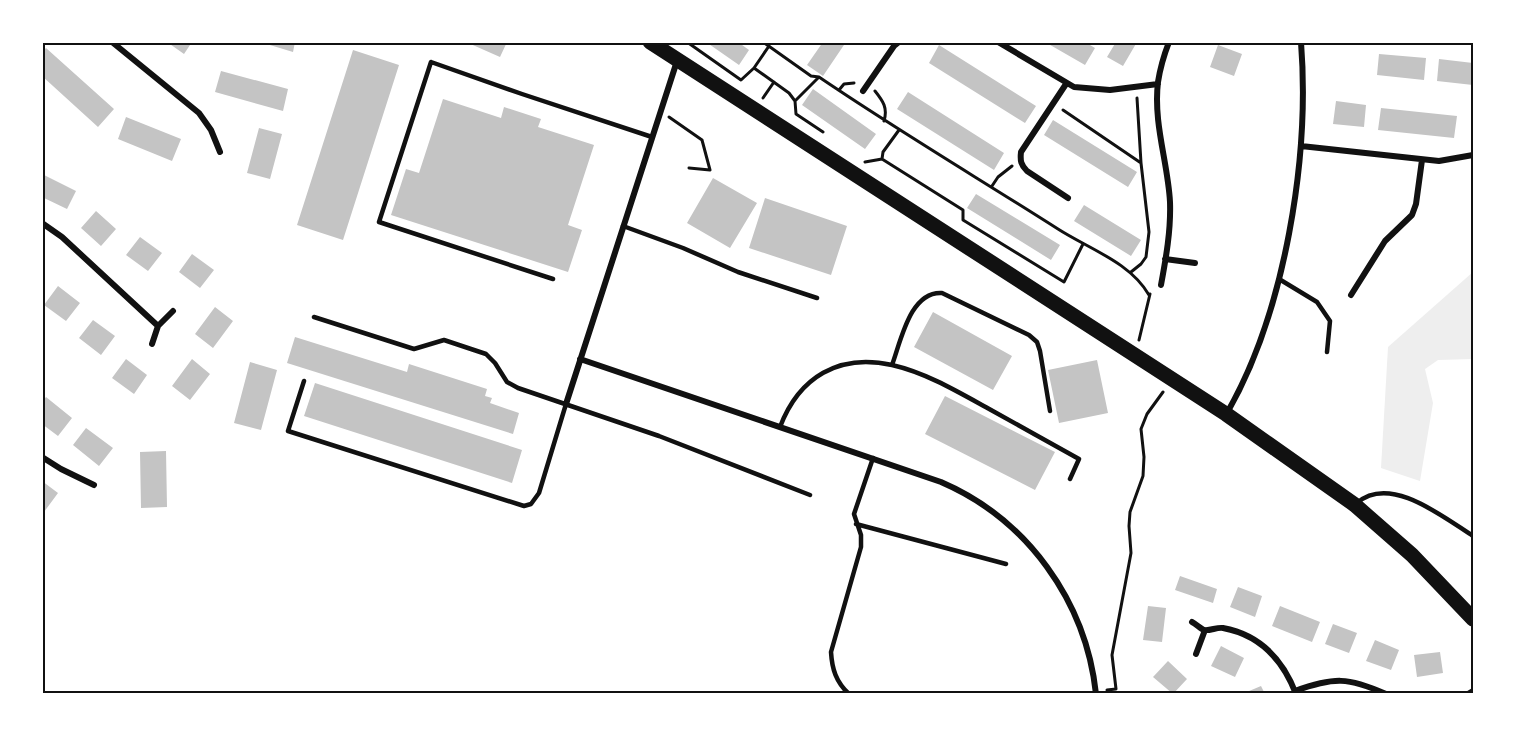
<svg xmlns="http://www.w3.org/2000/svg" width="1515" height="736" font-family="'Fira Sans',sans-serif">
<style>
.green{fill:#eee}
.building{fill:#c4c4c4}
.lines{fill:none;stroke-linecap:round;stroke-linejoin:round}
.path{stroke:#111;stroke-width:3}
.service{stroke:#111;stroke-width:4.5}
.minor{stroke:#111;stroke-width:6}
.primary{stroke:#111;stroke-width:15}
.neatline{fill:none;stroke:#111;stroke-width:2}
</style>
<rect width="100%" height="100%" fill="#fff"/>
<path class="green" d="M1473,272V359L1438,360L1425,369L1433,403L1420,481L1381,468L1388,347Z"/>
<path class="building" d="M167,42H192L184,54Z
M260,42H295L293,52Z
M466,42H507L500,57Z
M706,42H738L749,50L739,65Z
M823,42H846L823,76L807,65Z
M1045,42H1085L1095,48L1085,65Z
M1116,42H1137L1123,66L1107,57Z
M939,45L1036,106L1025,123L929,63Z
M1218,45L1242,54L1234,76L1210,67Z
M46,48L114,109L98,127L42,76V52Z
M353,50L399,65L343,240L297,225Z
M1379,54L1426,58L1424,80L1377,75Z
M1439,59L1473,63V85L1437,81Z
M221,71L288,89L283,111L215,92Z
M813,89L876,134L865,149L802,105Z
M908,92L1004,153L994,170L897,109Z
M443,99L501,118L504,107L541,119L538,127L594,145L568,225L582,230L568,272L391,215L406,169L419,173Z
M1336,101L1366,105L1364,127L1333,124Z
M1381,108L1457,116L1454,138L1378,130Z
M126,117L181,139L172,161L118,139Z
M1053,120L1137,172L1128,187L1044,135Z
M259,128L282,134L270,179L247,173Z
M42,174L76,191L67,209L42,197Z
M713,178L757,203L730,248L687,223Z
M976,194L1060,245L1051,260L967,208Z
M765,198L847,226L831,275L749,248Z
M1084,205L1141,240L1131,256L1074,221Z
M96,211L116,229L101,246L81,228Z
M140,237L162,253L148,271L126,255Z
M192,254L214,270L200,288L179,272Z
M58,286L80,303L66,321L44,305Z
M215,307L233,321L213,348L195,334Z
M933,312L1012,356L993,390L914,347Z
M93,320L115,336L101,355L79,338Z
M295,337L407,372L409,364L487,389L485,396L492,398L490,403L519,413L513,434L287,363Z
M126,359L147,375L134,394L112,378Z
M192,359L210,374L190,400L172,386Z
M1097,360L1108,413L1059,423L1048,370Z
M250,362L277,370L261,430L234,423Z
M315,383L522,450L512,483L304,416Z
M945,396L1055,452L1035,490L925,434Z
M46,397L72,418L58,436L42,424V402Z
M86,428L113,448L99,466L73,445Z
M166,451L167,507L141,508L140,452Z
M42,481L58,493L44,512L42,510Z
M1180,576L1217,589L1213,603L1175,590Z
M1238,587L1262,596L1255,617L1230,607Z
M1148,606L1166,608L1162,642L1143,640Z
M1280,606L1320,622L1312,642L1272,626Z
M1333,624L1357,633L1349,653L1325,644Z
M1375,640L1399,650L1391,670L1366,661Z
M1221,646L1244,658L1235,677L1211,666Z
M1440,652L1443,673L1417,677L1414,655Z
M1168,661L1187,679L1173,694L1153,677Z
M1261,686L1265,694H1242Z"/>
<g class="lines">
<path class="path" d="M687,42L741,80L754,68L769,46
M763,42L811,76L819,77C897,130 978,178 1058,229C1089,249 1130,262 1149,295
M754,68L789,93L795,101L796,114L823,132
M839,90L844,84L854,83
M875,91C883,101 888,108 884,121
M763,98L774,82
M795,101L819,77
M1063,110L1141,163
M669,117L702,140L710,170L689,168
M882,159L883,152L899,130
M865,162L882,159L963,210V220L1064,282L1083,244
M992,186L998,177L1012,166
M1131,272L1141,264L1146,257L1149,232L1141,163L1137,98
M1139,340L1150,294
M1107,690L1116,689L1112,655L1131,553L1129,526L1130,512L1143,476L1144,457L1141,429L1147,414L1163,392"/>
<path class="service" d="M623,226L683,248L738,272L817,298
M553,279L379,222L431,62L522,94L652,137
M1279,279L1317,302L1330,321L1327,352
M314,317L414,349L444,340L486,354L495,363L507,382L518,388L659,436L810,495
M892,365C901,341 910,291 942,293L1029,335L1037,342L1040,351L1050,411
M304,381L288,431L524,506L531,504L539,493L566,404
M780,427C799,377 839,353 892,365C927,373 960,393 991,410C1020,426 1050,443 1079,459L1070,479
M1357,503C1390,474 1443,517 1473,536
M856,524L1006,564
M849,694C836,682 832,669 831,652L861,547V535L854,514L873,458"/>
<path class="minor" d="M112,42L199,113L211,130L220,152
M998,42L1074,87L1110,90L1158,84
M1066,84L1021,152C1020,161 1021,165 1027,171L1068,198
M863,91L894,46L899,42
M1301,146L1439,161L1473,155
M42,223L62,237L158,326
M1165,259L1195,263
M1161,285C1166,258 1171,230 1170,202C1168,163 1153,123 1158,82C1160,69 1164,55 1169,42
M1351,295L1385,241L1412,215L1416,204L1422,160
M152,344L158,326L173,311
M580,359L941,482C1027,519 1086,601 1096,694
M566,404L677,61
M1227,413C1285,312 1310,158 1301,42
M42,457L61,469L94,485
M1192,622C1196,624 1201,629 1204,630C1210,631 1217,627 1223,628C1261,635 1283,660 1296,694
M1196,654L1205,630
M1295,691C1334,677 1348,677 1386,694
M1468,694L1473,691"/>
<path class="primary" d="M650,42L1226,414L1355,505L1412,555L1473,619"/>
</g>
<rect width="1515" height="736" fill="none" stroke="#ffffff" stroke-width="87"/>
<rect x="44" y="44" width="1428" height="648" class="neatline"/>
</svg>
